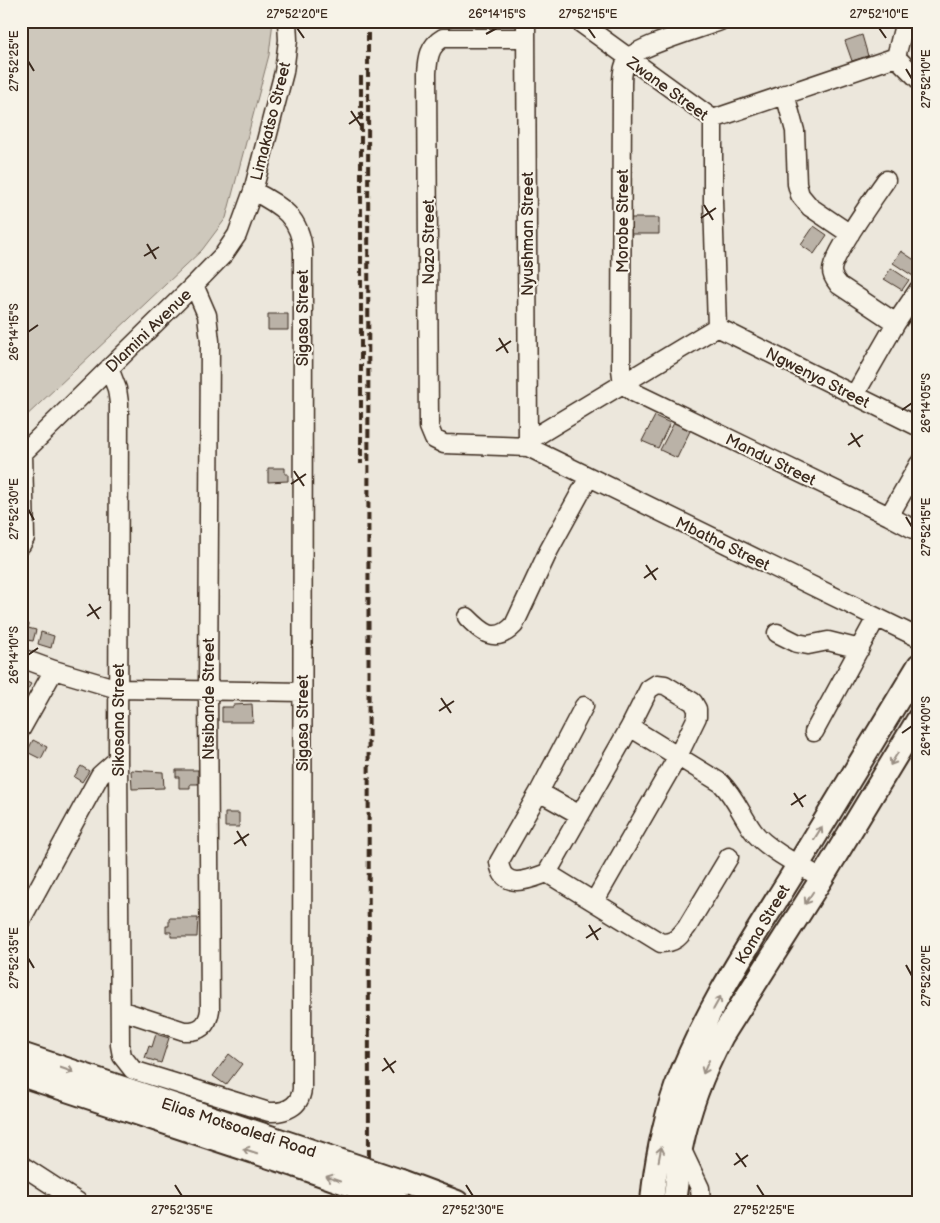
<svg xmlns="http://www.w3.org/2000/svg" width="940" height="1223" font-family="'Balsamiq Sans',sans-serif">
<style>
.green{fill:#cec8bc;stroke:#84796d}
.building{fill:#bab2a7;stroke:#3b2a1e}
.lines{fill:none;stroke-linecap:round;stroke-linejoin:round}
.minor-casing{stroke:#3b2a1e;stroke-width:21}
.major-casing{stroke:#3b2a1e;stroke-width:26}
.minor{stroke:#f7f3e8;stroke-width:18}
.major{stroke:#f7f3e8;stroke-width:22}
.rail{stroke:#3b2a1e;stroke-width:4;stroke-dasharray:8 4;stroke-linecap:butt}
.major-bridge-casing{stroke:#3b2a1e;stroke-width:26;stroke-linecap:butt}
.major-bridge{stroke:#f7f3e8;stroke-width:22}
.oneway{stroke:#998e83}
.ticks{fill:none;stroke:#3b2a1e;stroke-width:2}
.labels{text-anchor:middle;stroke-width:4;stroke-linejoin:round;paint-order:stroke}
.street-label{font-size:16px;fill:#3b2a1e;stroke:#f7f3e8}
.neatline{fill:none;stroke:#3b2a1e;stroke-width:2}
.ticks-label{font-size:12px;text-anchor:middle;fill:#3b2a1e}
</style>
<rect width="100%" height="100%" fill="#ece7dc"/>
<filter id="ink" filterUnits="userSpaceOnUse"><feTurbulence type="fractalNoise" baseFrequency=".02" numOctaves="2"/><feDisplacementMap in="SourceGraphic" scale="10" xChannelSelector="R" yChannelSelector="G"/><feConvolveMatrix kernelMatrix="1 2 1 2 8 2 1 2 1" color-interpolation-filters="sRGB"/></filter>
<g filter="url(#ink)">
<path class="green" d="M21,21H273L269,55L226,218L202,250L21,421Z"/>
<path class="building" d="M862,35L868,56L852,61L845,41Z
M631,218H659V234H631Z
M814,226L827,235L814,254L801,245Z
M901,251L919,263V267L913,276L893,263Z
M891,268L909,280L902,290L884,279Z
M268,314H288V330H268Z
M655,416L670,423L658,448L642,441Z
M675,421L691,429L677,458L660,450Z
M268,468H285V474H288V481L268,482Z
M21,622L29,624L28,628L36,630L33,641L21,639Z
M41,632L54,636L51,648L38,644Z
M21,679L31,684L21,700Z
M252,704L253,722H222V707H233V705Z
M33,740L47,747L41,759L27,752Z
M81,766L89,771L82,782L74,777Z
M131,770L163,772L164,788L132,789Z
M176,770H198V784H190V788H179V777H176Z
M225,813H239V827H225Z
M169,918H198L197,937H171V932H166V926H169Z
M156,1034L169,1038L161,1063L145,1058L149,1046L152,1047Z
M229,1054L242,1064L226,1085L213,1076Z"/>
<g class="lines">
<defs>
<path id="minor" d="M526,21L528,447
M578,21L713,119
M720,21C702,28 639,46 629,58C623,64 622,76 622,84L621,369L623,384L635,393L889,516L919,532
M526,38H443C429,46 428,58 427,73L429,427L434,439L444,444L528,447L919,638
M896,57L905,21
M896,57L919,80
M785,94L795,131L797,184L800,195L810,207L850,234
M713,119V201L717,327
M713,119L896,57
M886,180C875,196 832,256 832,271C832,277 836,281 839,285L896,323
M717,327L919,427
M109,368L117,389L119,403L118,759L120,1045L122,1056L133,1070L269,1112C285,1113 300,1107 302,1089L303,252C301,218 281,205 253,191
M854,396L896,323L919,289
M528,441L717,327
M21,455L194,285L224,254L237,235L253,191L284,72L288,40L287,21
M889,516L919,464
M21,545L25,538L23,453
M467,617C482,632 495,645 514,625L549,550L589,477
M777,633L797,643L808,645L828,641L860,649
M21,658L54,670L118,689L302,692
M630,727L721,783C735,797 741,814 753,831C766,849 802,867 822,878
M21,729L54,670
M814,732L876,618
M539,792L499,862C503,891 528,880 547,873
M580,815L539,792L584,706
M594,902L678,756L697,717V709L693,702L665,685L657,684L649,689L630,727L547,873L661,943C675,943 679,937 687,927L729,857
M21,920L100,775L118,759
M120,1010L184,1031C199,1032 208,1026 210,1010L208,691L210,341L207,315L194,285
M681,1148L700,1188L701,1202
M21,1165L78,1202"/>
<path id="major" d="M21,1054L303,1148
M21,1075L297,1166
M401,1181L457,1202
M652,1202C655,1166 664,1121 676,1087C704,1012 750,943 792,875C834,805 877,735 919,665
M674,1202C677,1184 678,1166 681,1148C689,1108 703,1072 722,1036L822,878L919,718"/>
</defs>
<use href="#minor" class="minor-casing"/>
<use href="#major" class="major-casing"/>
<use href="#minor" class="minor"/>
<use href="#major" class="major"/>
<path class="rail" d="M368,21L369,1202
M361,76V464"/>
<defs>
<path id="major-bridge" d="M303,1148L401,1181
M297,1166L396,1201"/>
</defs>
<use href="#major-bridge" class="major-bridge-casing"/>
<use href="#major-bridge" class="major-bridge"/>
</g>
<defs><path id="oneway-shaft" d="M-6 0H5M1.5-3L5.5 0L1.5 3" fill="none" stroke-width="1.6" stroke-linecap="round" stroke-linejoin="round" transform="scale(1.25)"/></defs>
<g class="oneway">
<use href="#oneway-shaft" transform="translate(894 759) rotate(121)"/>
<use href="#oneway-shaft" transform="translate(818 833) rotate(-58)"/>
<use href="#oneway-shaft" transform="translate(809 898) rotate(123)"/>
<use href="#oneway-shaft" transform="translate(717 1003) rotate(-61)"/>
<use href="#oneway-shaft" transform="translate(706 1067) rotate(114)"/>
<use href="#oneway-shaft" transform="translate(67 1070) rotate(19)"/>
<use href="#oneway-shaft" transform="translate(250 1151) rotate(-162)"/>
<use href="#oneway-shaft" transform="translate(660 1154) rotate(-79)"/>
<use href="#oneway-shaft" transform="translate(333 1179) rotate(-161)"/>
</g>
</g>
<path class="ticks" d="M297,28L304,38M588,28L595,38M879,28L886,38M486,34L497,28M28,61L34,71M906,69L912,79M351,111L361,126M349,124L363,114M704,205L713,220M701,218L716,208M147,244L156,259M144,256L159,247M28,332L38,325M499,338L508,353M496,351L511,341M902,410L912,403M851,433L860,447M848,445L863,435M294,471L304,486M291,484L306,474M28,509L34,520M906,517L912,527M646,565L656,580M644,578L658,568M89,604L99,619M87,616L101,607M28,655L38,648M441,698L451,713M439,711L454,701M902,733L912,726M794,793L803,807M791,805L806,795M237,831L246,846M234,844L249,834M589,925L598,940M586,938L601,928M28,958L34,968M906,965L912,976M384,1058L394,1073M382,1071L396,1061M736,1153L746,1167M734,1165L748,1155M175,1185L182,1196M466,1185L473,1196M757,1185L764,1196"/>
<g class="labels">
<g class="street-label">
<text transform="translate(668 88) rotate(36)" y="6">Zwane Street</text>
<text transform="translate(270 121) rotate(-76)" y="6">Limakatso Street</text>
<text transform="translate(622 221) rotate(-90)" y="6">Morobe Street</text>
<text transform="translate(527 234) rotate(-90)" y="6">Nyushman Street</text>
<text transform="translate(428 242) rotate(-90)" y="6">Nazo Street</text>
<text transform="translate(302 318) rotate(-90)" y="6">Sigasa Street</text>
<text transform="translate(148 330) rotate(-44)" y="6">Dlamini Avenue</text>
<text transform="translate(818 377) rotate(27)" y="6">Ngwenya Street</text>
<text transform="translate(771 459) rotate(26)" y="6">Mandu Street</text>
<text transform="translate(723 543) rotate(26)" y="6">Mbatha Street</text>
<text transform="translate(208 699) rotate(-90)" y="6">Ntsibande Street</text>
<text transform="translate(118 720) rotate(-90)" y="6">Sikosana Street</text>
<text transform="translate(302 723) rotate(-90)" y="6">Sigasa Street</text>
<text transform="translate(762 924) rotate(-59)" y="6">Koma Street</text>
<text transform="translate(239 1127) rotate(18)" y="6">Elias Motsoaledi Road</text>
</g>
</g>
<rect width="940" height="1223" fill="none" stroke="#f7f3e8" stroke-width="55"/>
<rect x="28" y="28" width="884" height="1168" class="neatline"/>
<g class="ticks-label">
<text x="297" y="18">27°52'20"E</text>
<text x="497" y="18">26°14'15"S</text>
<text x="588" y="18">27°52'15"E</text>
<text x="879" y="18">27°52'10"E</text>
<text transform="translate(14 61) rotate(-90)" y="4">27°52'25"E</text>
<text transform="translate(926 79) rotate(-90)" y="4">27°52'10"E</text>
<text transform="translate(14 332) rotate(-90)" y="4">26°14'15"S</text>
<text transform="translate(926 403) rotate(-90)" y="4">26°14'05"S</text>
<text transform="translate(14 509) rotate(-90)" y="4">27°52'30"E</text>
<text transform="translate(926 527) rotate(-90)" y="4">27°52'15"E</text>
<text transform="translate(14 655) rotate(-90)" y="4">26°14'10"S</text>
<text transform="translate(926 726) rotate(-90)" y="4">26°14'00"S</text>
<text transform="translate(14 958) rotate(-90)" y="4">27°52'35"E</text>
<text transform="translate(926 976) rotate(-90)" y="4">27°52'20"E</text>
<text x="182" y="1214">27°52'35"E</text>
<text x="473" y="1214">27°52'30"E</text>
<text x="764" y="1214">27°52'25"E</text>
</g>
</svg>
